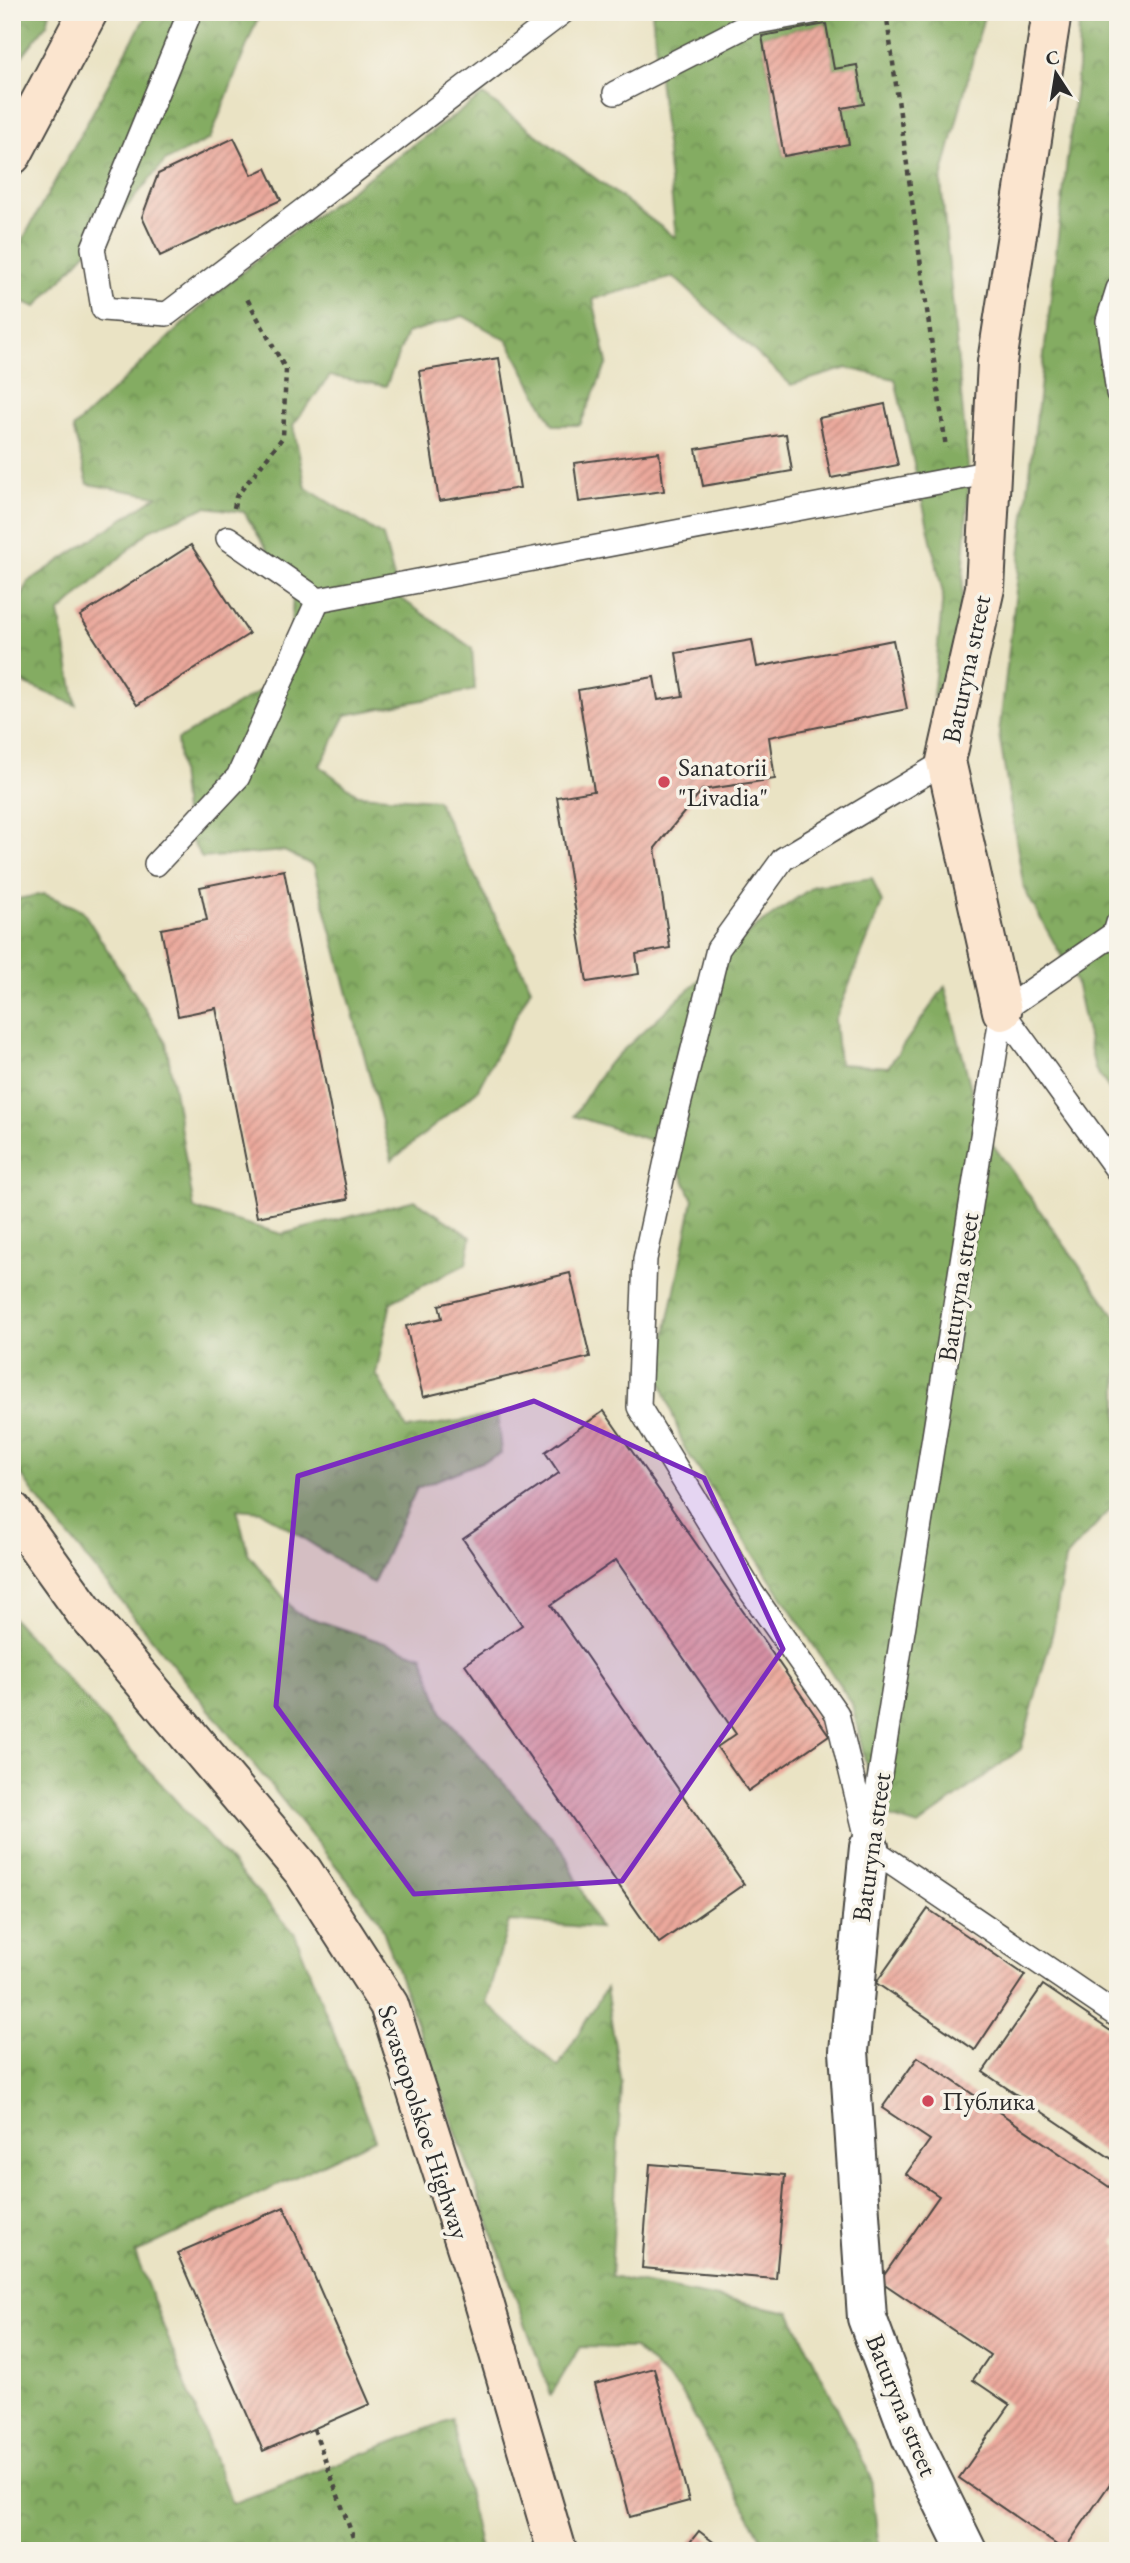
<svg xmlns="http://www.w3.org/2000/svg" width="1130" height="2563" font-family="'EB Garamond',serif">
<style>
.forest{fill:url(#forest-crowns);stroke:#586c46;stroke-width:2;fill-rule:evenodd}
.building{fill:url(#building-hatch)}
.lines{fill:none;stroke-linecap:round;stroke-linejoin:round}
.lane-casing{stroke:#484742;stroke-width:26}
.street-casing{stroke:#484742;stroke-width:42}
.secondary-casing{stroke:#484742;stroke-width:42}
.path{stroke:#484742;stroke-width:4.5;stroke-dasharray:5 5;stroke-linecap:butt}
.lane{stroke:#fff;stroke-width:23}
.street{stroke:#fff;stroke-width:38}
.secondary{stroke:#fbe5cf;stroke-width:38}
.marked{fill:#7b2cbf;fill-opacity:0.2;stroke:#7b2cbf;stroke-width:5;stroke-linejoin:round}
.poi-dot{fill:#d1495b;stroke:#f7f3e8;stroke-width:2.5}
.labels{text-anchor:middle;stroke-width:7;stroke-linejoin:round;paint-order:stroke}
.street-label{font-size:26px;fill:#2b2b2b;stroke:#f7f3e8}
.poi-label{font-size:26px;fill:#2b2b2b;stroke:#f7f3e8;text-anchor:start}
</style>
<defs>
<pattern id="forest-crowns" width="20" height="18" patternUnits="userSpaceOnUse" patternTransform="scale(1.75)"><rect width="20" height="18" fill="#84ac62"/><path d="M2 6a3 3 0 1 1 6 0M12 15a3 3 0 1 1 6 0" fill="none" stroke="#6c8c51"/></pattern>
<pattern id="building-hatch" width="6" height="6" patternUnits="userSpaceOnUse" patternTransform="scale(1.75)"><rect width="6" height="6" fill="#eba89b"/><path d="M-1 1l2-2M0 6l6-6M5 7l2-2" fill="none" stroke="#bf897f"/></pattern>
</defs>
<rect width="100%" height="100%" fill="#f7f3e8"/>
<filter id="ink" filterUnits="userSpaceOnUse"><feTurbulence type="fractalNoise" baseFrequency=".0143" numOctaves="2"/><feDisplacementMap in="SourceGraphic" scale="14" xChannelSelector="R" yChannelSelector="G"/><feConvolveMatrix kernelMatrix="1 2 1 2 8 2 1 2 1" color-interpolation-filters="sRGB"/></filter>
<filter id="wash" filterUnits="userSpaceOnUse"><feTurbulence type="fractalNoise" baseFrequency=".00686" numOctaves="4" result="noise"/><feDisplacementMap in="SourceGraphic" scale="28" xChannelSelector="R" yChannelSelector="G"/><feGaussianBlur stdDeviation="1.57" result="paint"/><feColorMatrix in="noise" values="0 0 0 0 0 0 0 0 0 0 0 0 0 0 0 0 0 1.4 0 .05"/><feComposite in="paint" operator="in"/></filter>
<g filter="url(#wash)">
<rect width="100%" height="100%" fill="#eae3c4"/>
<path class="forest" d="M12,12H50L47,24L12,69Z
M148,12H260L210,139L165,161L114,222L36,307L12,297V259Z
M652,12H985L941,182L969,478L958,665L933,697L943,594L895,379L847,368L791,385L674,277L593,299L607,363L580,425H553L508,341L463,316L407,333L386,386L330,376L293,425L306,488L383,536L399,597L472,648L475,690L346,715L320,766L358,795L437,800L531,988L477,1091L392,1160L314,866L284,851L202,858L186,832L177,740L268,686L291,633L293,593L244,512L206,507L151,529L59,613L76,705L14,679L12,622L28,582L157,496L88,484L73,428L203,305L276,244L483,95L676,238ZM826,24L834,69L857,66L864,104L842,108L848,144L784,156L762,36Z
M1079,12H1118V1101L1095,1069L1076,982L1024,889L999,734L1078,68Z
M872,878L882,903L835,1020L839,1064L888,1067L945,986L981,1128L1115,1316L1118,1334V1500L1065,1559L1053,1631L1021,1749L918,1826L877,1813L852,1704L684,1447L658,1373L693,1200L669,1146L574,1116L606,1066L756,927L814,886Z
M44,894L82,910L166,1042L194,1209L282,1234L415,1200L471,1237L466,1264L391,1302L376,1374L407,1429L498,1415L501,1454L417,1488L373,1583L261,1511L237,1509L248,1554L296,1613L423,1656L443,1715L563,1850L599,1928L509,1921L486,2003L558,2067L606,1988L621,2084L611,2277L790,2312L871,2477L879,2551H780L764,2543L681,2392L635,2348L580,2347L551,2395L379,1919L35,1495L12,1461V900Z
M12,1617L295,1934L375,2139L135,2253L232,2504L452,2419L480,2551H12Z"/>
<g id="blocks">
<path class="building" d="M826,24L834,69L857,65L864,104L842,108L849,144L784,156L762,36Z
M234,138L252,175L266,168L281,200L160,256L142,217L158,174Z
M499,358L520,488L439,501L419,371Z
M885,404L898,465L831,478L819,418Z
M786,434L792,471L703,486L696,449Z
M659,452L664,491L579,502L574,463Z
M191,545L249,634L137,705L80,616Z
M752,640L757,667L893,640L907,709L769,737L775,779L702,790L655,848L670,948L636,954L639,974L587,982L557,797L594,791L578,690L654,677L658,700L683,696L676,653Z
M284,870L348,1199L257,1217L216,1008L178,1016L161,929L207,920L200,887Z
M570,1273L590,1357L423,1397L406,1326L442,1318L439,1305Z
M604,1411L829,1735L748,1791L717,1747L736,1734L616,1560L551,1605L744,1884L659,1943L465,1664L522,1625L463,1539L559,1473L545,1452Z
M928,1909L1025,1975L975,2050L876,1983Z
M1043,1985L1118,2036V2163L983,2072Z
M918,2057L1118,2193V2235L1113,2242L1118,2246V2472L1064,2550L959,2478L1010,2405L973,2380L990,2355L880,2281L939,2196L906,2174L930,2140L882,2108Z
M650,2164L785,2175L776,2279L642,2268Z
M284,2207L370,2404L263,2451L177,2253Z
M654,2368L689,2501L630,2517L595,2384Z
M699,2531L725,2551H683Z"/>
</g>
</g>
<g filter="url(#ink)">
<use href="#blocks" fill-opacity="0" stroke="#484742" stroke-width="2"/>
<g class="lines">
<defs>
<path id="lane" d="M190,12L93,248L103,309L167,314L563,12
M615,93L752,23L813,12
M1118,289L1108,321L1118,393
M228,538L318,600L991,472
M946,761L783,859L718,949L672,1133L645,1259L639,1407L752,1593L837,1714L869,1847L1118,2016
M156,864L238,777L318,600
M1002,1011L1118,1171
M1002,1011L1115,933L1118,923
M870,1837L1002,1011"/>
<path id="street" d="M869,1847L849,2051L867,2318L911,2437L967,2551"/>
<path id="secondary" d="M12,155L88,12
M1002,1011L946,761L985,588L997,362L1052,12
M12,1511L84,1611L303,1871L389,2005L483,2299L557,2551"/>
</defs>
<use href="#lane" class="lane-casing"/>
<use href="#street" class="street-casing"/>
<use href="#secondary" class="secondary-casing"/>
<path class="path" d="M886,12L946,448
M234,508L236,497L283,437L286,370L245,295
M314,2429L358,2551"/>
<use href="#lane" class="lane"/>
<use href="#street" class="street"/>
<use href="#secondary" class="secondary"/>
</g>
</g>
<path class="marked" d="M534,1401L704,1478L783,1649L622,1881L414,1894L276,1706L298,1476Z"/>
<g class="poi-dot">
<circle cx="664" cy="782" r="7"/>
<circle cx="928" cy="2101" r="7"/>
</g>
<g class="labels">
<g class="street-label">
<text transform="translate(966 669) rotate(-78)" y="9">Baturyna street</text>
<text transform="translate(958 1287) rotate(-81)" y="9">Baturyna street</text>
<text transform="translate(871 1847) rotate(-82)" y="9">Baturyna street</text>
<text transform="translate(424 2122) rotate(72)" y="9">Sevastopolskoe Highway</text>
<text transform="translate(902 2405) rotate(68)" y="9">Baturyna street</text>
</g>
<g class="poi-label">
<text x="678" y="776">Sanatorii<tspan x="678" dy="30">"Livadia"</tspan></text>
<text x="942" y="2110">Публика</text>
</g>
</g>
<rect width="1130" height="2563" fill="none" stroke="#f7f3e8" stroke-width="42"/>
<g transform="translate(1056 74) rotate(348)" stroke="#f7f3e8" stroke-width="5" paint-order="stroke">
<path d="M0-5L12 26L0 18L-12 26Z" fill="#2b2b2b"/>
<text y="-10" font-size="19" font-weight="bold" text-anchor="middle" fill="#2b2b2b">С</text>
</g>
</svg>
